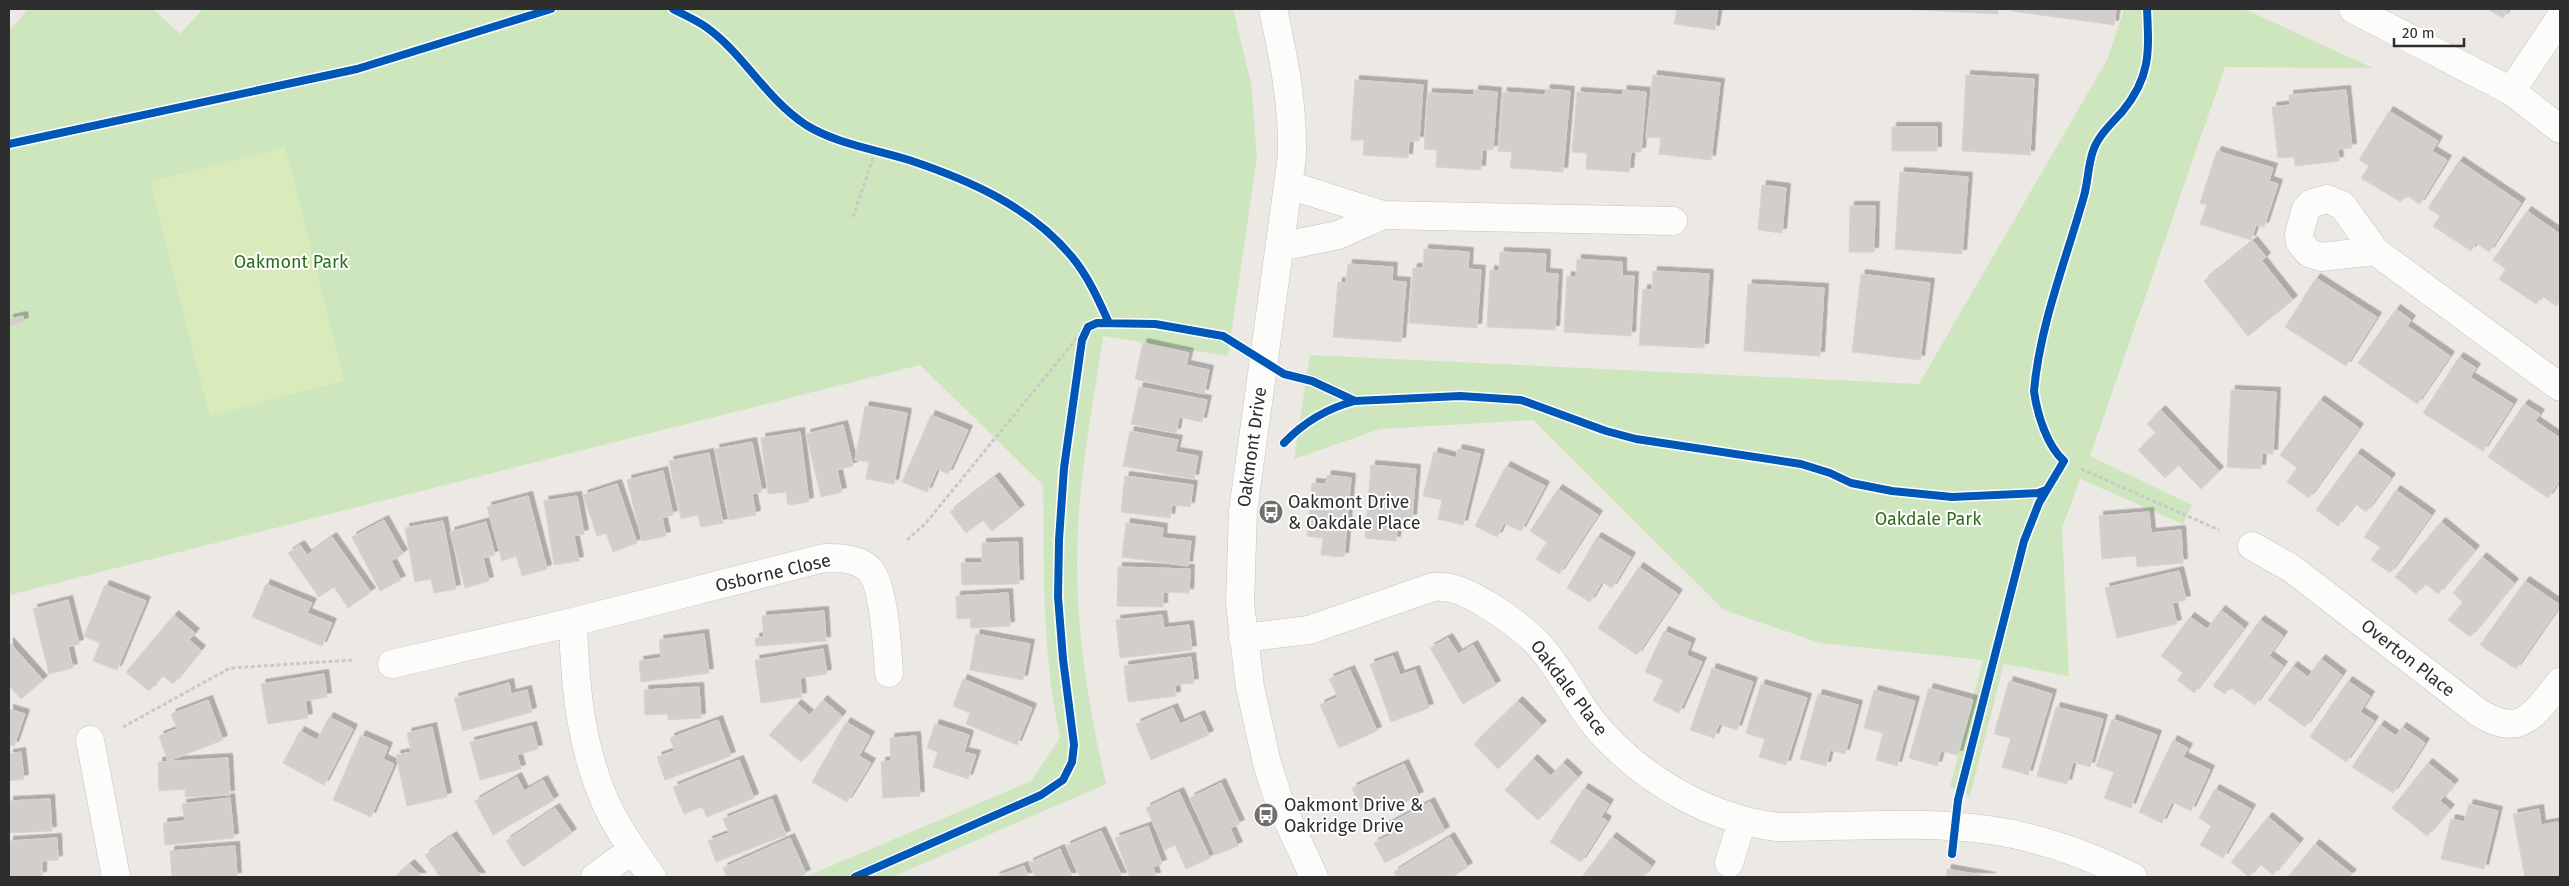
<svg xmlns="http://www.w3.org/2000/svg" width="2569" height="886" font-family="'Fira Sans',sans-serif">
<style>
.green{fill:#cee6be}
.pitch{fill:#d9eabb}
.building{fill:#d1cecb;stroke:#d7d4d0;filter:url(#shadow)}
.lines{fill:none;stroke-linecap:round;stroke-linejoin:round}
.minor-casing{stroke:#c5c4c5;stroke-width:29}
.tertiary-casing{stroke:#c5c4c5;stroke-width:29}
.path{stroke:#c9c9c8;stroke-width:3;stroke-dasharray:4 2.5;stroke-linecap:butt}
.minor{stroke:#fcfcfb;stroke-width:28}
.tertiary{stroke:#fcfcfb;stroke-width:28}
.cycleway-casing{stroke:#fff;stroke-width:11}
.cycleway{stroke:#0057b8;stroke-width:8}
.labels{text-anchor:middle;stroke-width:4;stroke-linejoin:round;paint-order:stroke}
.park-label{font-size:18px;fill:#2c6e1b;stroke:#fff}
.street-label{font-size:18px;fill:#2e2e2e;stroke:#fff}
.poi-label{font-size:18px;fill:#2e2e2e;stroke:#fff;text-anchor:start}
</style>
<defs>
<filter id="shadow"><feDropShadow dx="4.5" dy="-4.5" stdDeviation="0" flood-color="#0004"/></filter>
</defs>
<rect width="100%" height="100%" fill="#ece8e4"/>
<path class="green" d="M28,9H153L180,34L203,9H1233L1251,83L1257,157L1228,356L1103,336C1094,400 1081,464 1078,528C1073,614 1087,700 1106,784L892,877H805L1031,781L1060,737C1042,654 1044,569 1043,485L920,365L9,595V31Z
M2124,9H2244L2373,68L2225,67L2090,456L2192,505L2183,524L2080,479L2062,528L2069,676L2004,664L1970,796L1950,787L1983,660L1820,643L1724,610L1533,420L1380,429L1294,459L1310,355L1919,384L2107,60Z"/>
<path class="pitch" d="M285,147L344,381L210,416L150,181Z"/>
<path class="building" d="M1677,9H1718L1715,30L1674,24Z
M1899,9H1998V14Z
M2012,9H2116L2114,25L2011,11Z
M2487,9H2509L2503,18Z
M1653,75L1720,83L1711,160L1659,154L1661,138L1646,137Z
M1966,75L2034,79L2030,155L1962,151Z
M1355,80L1423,85L1419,141H1409L1408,158L1363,155L1364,140H1351Z
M1546,89L1570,91L1563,172L1510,168L1512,152L1498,151L1503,92L1545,95Z
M1474,90L1497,92L1493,150H1482L1481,170L1436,167L1437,150L1424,149L1428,93L1474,95Z
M1623,90L1646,92L1641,152H1631L1629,172L1586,169L1587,153L1572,152L1577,92L1622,95Z
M2346,90L2352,148L2338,149L2339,161L2295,166L2294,157L2278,158L2272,107L2290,105L2289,95Z
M2389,111L2438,141L2432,151L2447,160L2420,204L2406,195L2401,202L2361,178L2369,166L2359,160Z
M1892,127H1937V151H1892Z
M2217,151L2273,168L2269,181L2278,184L2264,227L2256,225L2251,240L2200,224L2207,205L2200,203Z
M2459,161L2521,203L2489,252L2476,243L2471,251L2433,226L2440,216L2428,208Z
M1900,172L1968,177L1962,254L1895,249Z
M1762,185L1786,188L1782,233L1758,230Z
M1850,206H1875L1874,252H1849Z
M2527,211L2560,234V300L2556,306L2542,296L2536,304L2499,279L2506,269L2493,260Z
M2253,241L2266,257L2262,261L2293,300L2248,336L2204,281Z
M1424,249L1469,252L1468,269L1481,270L1477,328L1409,323L1413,268H1423Z
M1500,252L1546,254L1545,273L1558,274L1555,330L1487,327L1490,270L1499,271Z
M1577,259L1622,262V276H1634L1631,336L1564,332L1567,276L1576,277Z
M1348,264L1393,267L1392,281L1406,282L1401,342L1333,337L1338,282L1346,283Z
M1653,271L1709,274L1704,348L1639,345L1643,289L1652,290Z
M1861,274L1930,283L1920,360L1852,352Z
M2316,278L2377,317L2346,366L2285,327Z
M1748,284L1824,288L1820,356L1744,351Z
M2396,309L2411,320L2407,326L2450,356L2417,404L2358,363Z
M23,316L24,322L9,326V319Z
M1143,343L1189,353L1186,365L1209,370L1204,394L1135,379Z
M2459,357L2476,368L2470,377L2513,404L2483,451L2423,413Z
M1139,387L1207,400L1202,422L1179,417L1176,433L1131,424Z
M2231,390L2276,392L2273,454L2262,453L2261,469L2227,467Z
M2320,400L2359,428L2309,498L2287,482L2297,468L2280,455Z
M2524,404L2540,414L2535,421L2560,438V479L2548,498L2488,457Z
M865,406L907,413L894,484L866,479L869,462L855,460Z
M2161,410L2219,471L2201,489L2178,465L2165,478L2138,450L2156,433L2147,424Z
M931,415L968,430L948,474L937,469L927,492L902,482Z
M843,425L853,466L837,470L842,492L821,497L806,434Z
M1130,431L1178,440L1175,452L1198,456L1194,479L1123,466Z
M800,432L809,502L788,505L786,492L768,494L761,438Z
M752,442L762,492L752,494L756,515L729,520L715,449Z
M1458,449L1480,454L1463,525L1438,519L1442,500L1423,496L1434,452L1456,458Z
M709,453L723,523L701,527L698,515L681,519L669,461Z
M2357,453L2391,478L2366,512L2355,504L2338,526L2316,510Z
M1371,465L1416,469L1412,519L1398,517L1396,541L1365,538Z
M1506,466L1545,486L1521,531L1504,523L1497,537L1475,526Z
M663,471L673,515L662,518L666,536L642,541L627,480Z
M1327,475L1351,478L1344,557L1321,555L1323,538L1307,536L1312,483L1326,484Z
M1125,476L1193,485L1190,507L1172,505L1170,518L1121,512Z
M995,477L1020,509L992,531L983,520L966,533L950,512Z
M617,484L637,543L613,552L606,533L597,536L583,495Z
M1558,489L1598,515L1559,574L1536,559L1547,542L1530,531Z
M2396,490L2431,515L2390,573L2371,560L2380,547L2364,537Z
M528,496L547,569L522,576L516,556L502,561L487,507Z
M577,496L584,534L574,536L579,561L554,565L544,501Z
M2149,512L2151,533L2181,530L2183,563L2137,567L2136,556L2102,559L2099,516Z
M384,520L403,554L391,561L401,580L380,591L352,537Z
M443,521L456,589L434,593L431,579L415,582L405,528Z
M486,522L495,555L483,558L489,581L465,588L450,532Z
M2441,522L2475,550L2438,594L2425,583L2416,594L2395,577Z
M1126,523L1163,528L1162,538L1191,541L1188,566L1122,557Z
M332,537L371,592L348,608L334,587L319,597L288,553L300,545L307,555Z
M1597,537L1631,557L1612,588L1602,582L1590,602L1567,588Z
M1018,542L1019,584L962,585L961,563H982V543Z
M2482,557L2514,583L2470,637L2448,620L2463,602L2453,593Z
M1118,567L1190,569L1189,593L1163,592V607L1117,606Z
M1639,567L1678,594L1637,655L1598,628Z
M2179,571L2186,600L2172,603L2177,624L2117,638L2105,588Z
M2525,581L2560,605L2516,669L2480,645Z
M266,584L312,603L307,613L332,623L322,646L252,617Z
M105,585L146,601L117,670L93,661L100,643L84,636Z
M1008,593L1010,626L971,628L970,618L957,619L956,596Z
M68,600L79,644L68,647L73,668L49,674L33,609Z
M2221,610L2244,628L2194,693L2177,680L2183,673L2161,656L2190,617L2207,629Z
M824,611L826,641L756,646L755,638L764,637L762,616Z
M174,615L195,633L189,640L201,650L173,684L162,675L149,691L126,672Z
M1162,615L1164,628L1189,625L1192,650L1120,658L1116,620Z
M2260,620L2283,636L2269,656L2283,666L2255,705L2230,687L2225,694L2213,686Z
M1664,631L1691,643L1686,655L1702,662L1679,713L1653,701L1663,680L1645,672Z
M704,634L709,673L641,682L639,661L661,658L659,640Z
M976,634L1030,644L1023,680L970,670Z
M1448,638L1458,654L1473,645L1496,685L1463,704L1430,648Z
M9,642L43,680L21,699L9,686Z
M823,649L827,674L800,678L802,697L761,703L755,660Z
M1393,656L1400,675L1415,670L1429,708L1391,722L1370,664Z
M1191,657L1194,683L1175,685L1176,696L1128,702L1124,666Z
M2321,659L2342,675L2305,727L2268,700L2293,666L2308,677Z
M1712,668L1753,682L1737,730L1719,724L1714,738L1690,730Z
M1350,670L1377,731L1339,748L1320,705L1338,697L1329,679Z
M324,674L327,697L305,701L308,718L268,724L261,684Z
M963,679L1032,708L1017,745L966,724L970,713L953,706Z
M2009,681L2052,694L2028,775L2002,767L2011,738L1994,734Z
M2348,681L2370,696L2360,712L2374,721L2346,762L2310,737Z
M509,683L511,694L527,690L532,712L463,731L454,698Z
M1761,684L1807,698L1786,765L1759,757L1765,739L1746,733Z
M699,687L701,718L668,720L667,714L645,715L644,690Z
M1929,688L1973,700L1958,755L1941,751L1937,766L1909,758Z
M1874,690L1915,701L1897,766L1876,760L1883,733L1864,728Z
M1818,694L1858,705L1845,754L1830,750L1826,766L1800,759Z
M208,700L223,740L168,761L159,736L177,729L171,714Z
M823,700L842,716L801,762L769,735L797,704L810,715Z
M1518,701L1542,725L1498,769L1474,744Z
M2056,707L2103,719L2090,767L2073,762L2067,784L2037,776Z
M1173,708L1180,724L1200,715L1209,735L1151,760L1136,724Z
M9,709L25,714L14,746L9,744Z
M329,717L353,729L324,785L283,763L300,731L317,740Z
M2112,719L2157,735L2131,808L2104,798L2114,772L2096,766Z
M718,720L731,756L665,780L657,757L674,751L670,738Z
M846,722L870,736L859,756L871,763L847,802L812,782Z
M935,724L969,735L964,752L976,755L968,779L933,767L938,752L927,748Z
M2380,725L2396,736L2402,727L2425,743L2393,793L2352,767Z
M532,726L538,749L517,755L521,769L480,780L470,742Z
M432,727L447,797L407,806L396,755L411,752L407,733Z
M361,735L388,747L383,759L394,764L371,817L333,800Z
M916,736L920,796L883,798L881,762L891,761L890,738Z
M2173,740L2188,748L2183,757L2210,770L2191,811L2172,802L2162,823L2139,812Z
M21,752L24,779L9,781V754Z
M228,758L230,795L185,797V789L159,791L158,762Z
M1533,759L1551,776L1563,763L1578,777L1538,820L1505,790Z
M739,760L754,798L707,817L702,807L684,814L673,787Z
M2428,763L2454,784L2440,801L2450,809L2427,836L2392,808Z
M1404,764L1419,796L1383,813L1378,802L1361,809L1352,788Z
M517,777L524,791L543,780L554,800L493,835L475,801Z
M1221,783L1240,824L1230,828L1238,846L1215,855L1190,798Z
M1584,788L1609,804L1601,817L1607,821L1581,862L1550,842Z
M2215,789L2251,809L2223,858L2200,845L2211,826L2199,818Z
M1179,792L1210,858L1186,869L1175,845L1165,850L1146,808Z
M230,798L234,838L165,845L163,823L185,821L182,804Z
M50,799L52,831L9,833V801Z
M772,799L786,835L716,862L708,841L729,833L723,819Z
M1430,802L1445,831L1385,863L1374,843L1390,835L1385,826Z
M2469,804L2498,811L2484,869L2441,859L2451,819L2464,822Z
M555,808L572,833L523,867L506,841Z
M2539,809L2541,825L2558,822L2560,834V877H2525L2513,814Z
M2268,817L2299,843L2273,875L2260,864L2249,877L2231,862Z
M1148,826L1162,864L1153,867L1156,877H1130L1115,838Z
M1101,831L1122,877H1080L1066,846Z
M452,836L481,877H440L425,855Z
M1450,837L1468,867L1452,877H1397L1394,872Z
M1612,837L1651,866L1643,877H1582Z
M57,838L58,860L42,861V876L9,877V841Z
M790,838L806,874L799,877H727L723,868Z
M2315,844L2352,874L2349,877H2288Z
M235,846L237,877H172L170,851Z
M1060,849L1072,877H1035L1029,863Z
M410,864L422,877H395Z
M1024,866L1028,877H995Z
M1947,869L1991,877H1946Z"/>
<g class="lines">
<defs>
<path id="minor" d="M2511,91L2560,18
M1289,185L1383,215L1673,221
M1280,247L1338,235L1383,215
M2375,251L2321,257L2309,253L2300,242L2299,234L2306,209L2312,203L2327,199L2342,205L2375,251L2560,387
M2252,546L2291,568L2478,712C2521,740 2534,714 2560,682
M573,622C575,690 581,755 612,816C624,838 638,857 652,877
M1243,638L1309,630L1433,587C1453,585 1469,594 1486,604C1507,617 1529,632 1544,651C1567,679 1581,712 1606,737C1650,784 1713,819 1777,827C1847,827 1919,820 1989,830C2040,837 2088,855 2133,877
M392,664L573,622L824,558C839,558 856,558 868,568C885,583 887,650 889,673
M90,740L116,877
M1729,863L1742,821
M595,877L632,850"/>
<path id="tertiary" d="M1273,9C1284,60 1293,103 1292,156L1243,511L1240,603L1250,687L1267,763L1279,801L1314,877
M2353,9L2511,91L2560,129"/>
</defs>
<use href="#minor" class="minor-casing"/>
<use href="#tertiary" class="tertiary-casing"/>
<path class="path" d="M853,217L875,152
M2081,469L2219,530
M907,540L925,524L1077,338L1088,327
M123,727L230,668L353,660"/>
<use href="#minor" class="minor"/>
<use href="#tertiary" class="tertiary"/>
<defs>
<path id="cycleway" d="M673,9C684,15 696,20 706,27C744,54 766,99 806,125C837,144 874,149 909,160C969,180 1031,207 1072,257C1088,276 1099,301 1109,323
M9,144L357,69L551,9
M1284,443C1303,423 1328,408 1355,401
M1952,854L1958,800L2024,541L2039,503L2064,461C2047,446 2037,414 2034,391C2040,324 2066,260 2084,196C2088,182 2088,165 2093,151C2098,136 2111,124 2122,112C2151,77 2149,52 2147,9
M855,877L1041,795L1063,780L1072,762L1074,745L1063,659L1058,597L1059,540L1064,468L1082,340L1088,327L1097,323L1155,324L1223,336L1284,374L1312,381L1355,401L1460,396L1521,400L1606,431L1636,439L1801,464L1830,473L1851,483L1892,491L1952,497L2038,493L2046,490"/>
</defs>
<use href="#cycleway" class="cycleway-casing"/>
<use href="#cycleway" class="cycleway"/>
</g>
<defs>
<symbol id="bus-disc" viewBox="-11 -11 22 22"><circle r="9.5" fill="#706f6e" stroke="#fff"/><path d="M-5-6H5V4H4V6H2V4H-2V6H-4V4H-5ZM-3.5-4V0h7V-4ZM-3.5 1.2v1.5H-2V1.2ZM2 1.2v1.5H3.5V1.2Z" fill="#fff"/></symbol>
</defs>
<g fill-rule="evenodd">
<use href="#bus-disc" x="1257" y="498" width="28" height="28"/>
<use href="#bus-disc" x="1252" y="801" width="28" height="28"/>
</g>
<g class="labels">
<g class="park-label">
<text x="291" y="268">Oakmont Park</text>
<text x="1928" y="525">Oakdale Park</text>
</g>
<g class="street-label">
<text transform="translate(1252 447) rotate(-82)" y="6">Oakmont Drive</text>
<text transform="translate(773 573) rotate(-13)" y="6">Osborne Close</text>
<text transform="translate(2408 658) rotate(38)" y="6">Overton Place</text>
<text transform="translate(1569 688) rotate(53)" y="6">Oakdale Place</text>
</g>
<g class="poi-label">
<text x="1288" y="508">Oakmont Drive<tspan x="1288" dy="21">&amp; Oakdale Place</tspan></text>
<text x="1284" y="811">Oakmont Drive &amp;<tspan x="1284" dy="21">Oakridge Drive</tspan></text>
</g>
</g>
<rect width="2569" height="886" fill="none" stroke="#2e2e2e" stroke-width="20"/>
<path d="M2394 38v8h70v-8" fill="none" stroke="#2e2e2e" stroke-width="2.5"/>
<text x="2402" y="38" font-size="15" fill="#2e2e2e" stroke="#ffffff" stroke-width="4" paint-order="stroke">20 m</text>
</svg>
